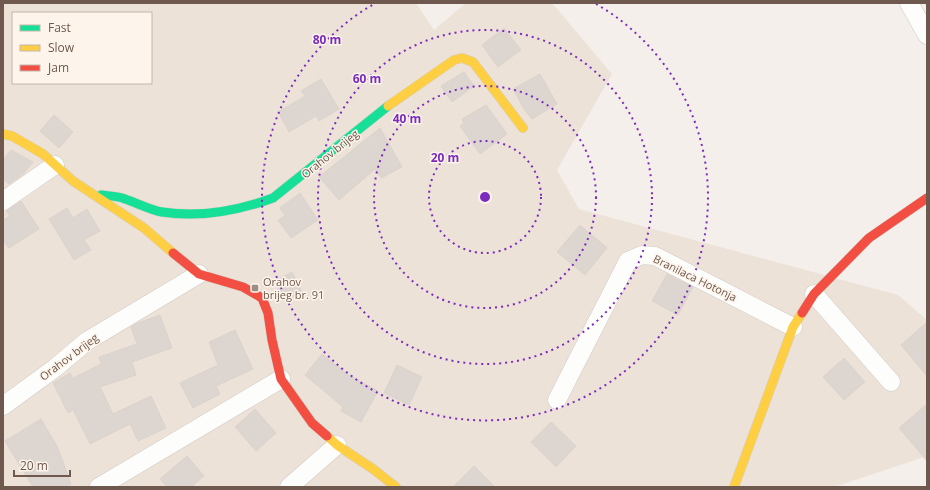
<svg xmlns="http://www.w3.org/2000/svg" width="930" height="490" font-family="'Open Sans',sans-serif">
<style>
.residential{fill:#ede2d8;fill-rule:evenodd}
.building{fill:#ddd5d0;stroke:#dcd3cd}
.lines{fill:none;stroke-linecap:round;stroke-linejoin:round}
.street-casing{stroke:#d1cbc5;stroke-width:19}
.fast-casing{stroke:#d4cdc6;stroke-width:10}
.slow-casing{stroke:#d4cdc6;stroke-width:10}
.jam-casing{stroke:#d4cdc6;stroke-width:10}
.street{stroke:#fdfdfc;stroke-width:18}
.fast{stroke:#16e098;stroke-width:9}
.slow{stroke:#ffcf43;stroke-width:9}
.jam{stroke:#f24e42;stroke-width:9}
.ring{fill:none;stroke:#7b2cbf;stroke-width:2;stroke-dasharray:2 4}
.poi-dot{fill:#9e8d84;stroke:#fdf5eb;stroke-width:1.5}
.labels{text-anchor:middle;stroke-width:3;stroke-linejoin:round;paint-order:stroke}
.street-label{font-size:11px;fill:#6f584d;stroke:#fdf5eb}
.poi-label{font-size:11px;fill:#6f584d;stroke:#fdf5eb;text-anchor:start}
.centre{fill:#7b2cbf;stroke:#fdf5eb;stroke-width:2}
.ring-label{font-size:12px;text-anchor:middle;font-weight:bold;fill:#7b2cbf;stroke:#fdf5eb;stroke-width:3;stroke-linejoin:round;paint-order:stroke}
</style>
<rect width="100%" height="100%" fill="#f4efea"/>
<path class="residential" d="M3,3H416L434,30L466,3H552L612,74L557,170L579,209L898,295L927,320V456L834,487H3ZM13,13H151V83H13Z"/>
<path class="building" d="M504,28L521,50L498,67L482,45Z
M464,72L474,86L452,102L441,86Z
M540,74L557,104L532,119L524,109L513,89Z
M321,79L339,109L319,121L316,116L289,132L278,112L305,96L301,91Z
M486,105L507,134L480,154L460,126L464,123L462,119Z
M54,115L73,132L59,148L40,131Z
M380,128L402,167L381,178L375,169L339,200L319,177Z
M11,150L33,162L23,174L9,184L3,179V160Z
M300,193L318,220L291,238L278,220L285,216L280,208Z
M21,201L39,229L9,248L3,240V220L10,216L6,211Z
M67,208L73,218L87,209L100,231L84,240L91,250L74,260L49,219Z
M580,225L607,248L585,275L557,252Z
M292,272L302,292L284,301L274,281Z
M667,274L693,287L678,315L652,301Z
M160,315L172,348L132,362L136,375L100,387L113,414L151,396L166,428L138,441L130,424L90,444L73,410L68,413L53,383L70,373L73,378L101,364L99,357L137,344L131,327L138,323Z
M927,322V376L901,345Z
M235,330L253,369L216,386L220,394L193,408L180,383L218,365L209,342Z
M322,354L347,374L378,391L361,422L341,411L343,407L305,375Z
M844,358L865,382L844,400L823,377Z
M397,365L422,377L409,405L384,393Z
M927,404V461L899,428Z
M255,409L276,433L256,451L235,427Z
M41,419L58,448L71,484L64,487H33L5,441Z
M551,422L576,446L556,467L531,442Z
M187,456L204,476L191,487H167L160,479Z
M474,466L495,487H453Z"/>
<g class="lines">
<defs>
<path id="street" d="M909,3L927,35
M3,201L55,165
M814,294L891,382
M557,400L628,261L642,255L655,256L793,327
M3,406L55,368L87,341L199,274
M99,487L281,379
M289,487L337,445"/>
<path id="fast" d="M101,195C109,196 118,196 125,199C137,203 150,210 162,212C200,218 237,211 273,198L388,106"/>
<path id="slow" d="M388,106L454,60L462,58L473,62L523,128
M3,134L12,136L43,154L73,181L144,228L173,253
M327,436L337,445L373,469L396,487
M734,487L793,327L802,313"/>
<path id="jam" d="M173,253L199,274L243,287L262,298L268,313L272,340L281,379L312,423L327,436
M802,313L814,294L869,238L927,198"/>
</defs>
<use href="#street" class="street-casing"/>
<use href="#fast" class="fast-casing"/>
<use href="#slow" class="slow-casing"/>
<use href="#jam" class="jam-casing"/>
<use href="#street" class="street"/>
<use href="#fast" class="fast"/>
<use href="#slow" class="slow"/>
<use href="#jam" class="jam"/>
</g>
<g class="ring">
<circle cx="485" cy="197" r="56"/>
<circle cx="485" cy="197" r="111"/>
<circle cx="485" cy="197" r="167"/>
<path d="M596 4A223 223 0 1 1 374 4"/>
</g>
<rect class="poi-dot" x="251" y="284" width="8" height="8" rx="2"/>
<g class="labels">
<g class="street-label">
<text transform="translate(330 154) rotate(-39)" y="4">Orahov brijeg</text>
<text transform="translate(695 278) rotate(26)" y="4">Branilaca Hotonja</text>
<text transform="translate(69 357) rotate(-37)" y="4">Orahov brijeg</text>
</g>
<g class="poi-label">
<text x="263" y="286">Orahov<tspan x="263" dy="13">brijeg br. 91</tspan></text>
</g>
</g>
<circle cx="485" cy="197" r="6" class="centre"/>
<g class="ring-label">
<text x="327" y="44">80 m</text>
<text x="367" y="83">60 m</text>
<text x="407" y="123">40 m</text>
<text x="445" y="162">20 m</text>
</g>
<rect width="930" height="490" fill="none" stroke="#6f584d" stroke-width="8"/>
<rect x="12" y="12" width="140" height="72" fill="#fdf5eb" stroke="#c4b6ac"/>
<rect x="20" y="25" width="20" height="6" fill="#16e098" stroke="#c4b6ac"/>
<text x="48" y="32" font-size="12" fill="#6f584d">Fast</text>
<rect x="20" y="45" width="20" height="6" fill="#ffcf43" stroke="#c4b6ac"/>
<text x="48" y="52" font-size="12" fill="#6f584d">Slow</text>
<rect x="20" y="65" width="20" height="6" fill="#f24e42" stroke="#c4b6ac"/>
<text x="48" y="72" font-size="12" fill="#6f584d">Jam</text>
<path d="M14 470v6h56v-6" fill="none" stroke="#6f584d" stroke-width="2"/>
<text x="20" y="470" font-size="12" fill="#6f584d" stroke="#fdf5eb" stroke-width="3" paint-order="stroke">20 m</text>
</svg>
